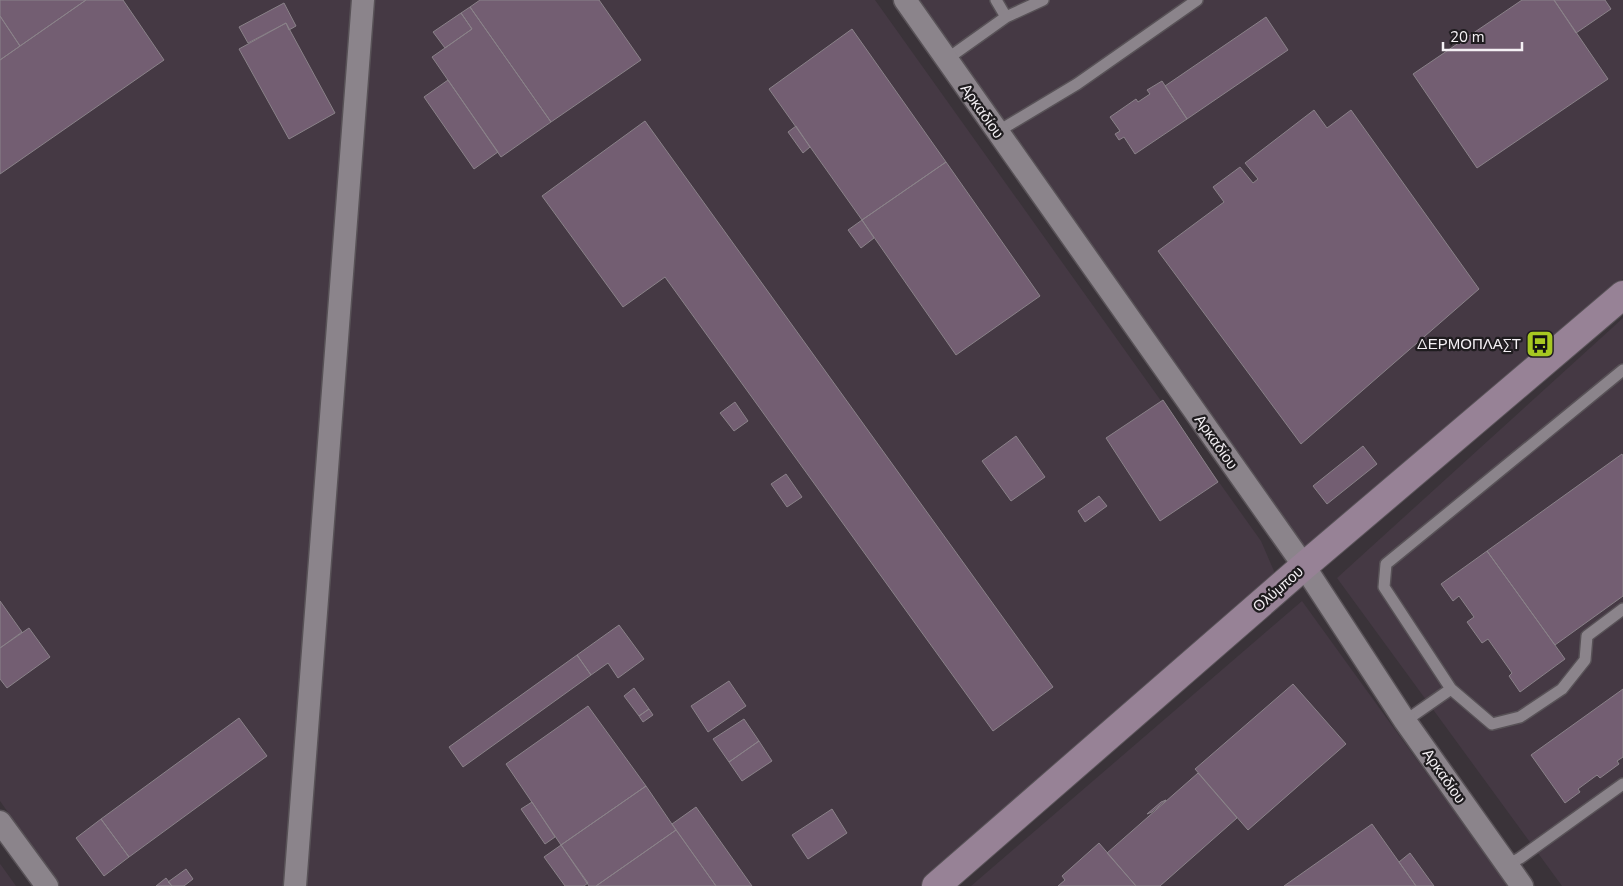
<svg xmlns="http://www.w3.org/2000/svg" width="1623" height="886" font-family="'Nunito Sans',sans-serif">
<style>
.built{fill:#453944}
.building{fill:#735e72;stroke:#8a8289}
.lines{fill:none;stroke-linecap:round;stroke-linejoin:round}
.lane-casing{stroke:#585257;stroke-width:14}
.street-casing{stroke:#585257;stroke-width:25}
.secondary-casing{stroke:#585257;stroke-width:30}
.lane{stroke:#8b848b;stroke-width:11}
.street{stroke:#8b848b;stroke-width:22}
.secondary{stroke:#978296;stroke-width:28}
.labels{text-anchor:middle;stroke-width:4.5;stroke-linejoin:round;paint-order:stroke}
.street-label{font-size:15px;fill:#f4f0f4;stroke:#1f1c1f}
.poi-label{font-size:15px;fill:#f4f0f4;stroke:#1f1c1f;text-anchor:end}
</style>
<rect width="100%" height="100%" fill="#3a3339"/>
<path class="built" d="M0,0H875L1261,541L1274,571L1273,582L924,886H60L0,801Z
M914,0H1623V279L1310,548L1300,546Z
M1623,318V886H1562L1337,578Z
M1302,601L1508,886H971Z
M0,864L1,865L16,886H0Z"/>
<path class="building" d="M0,0H86L20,46L0,16Z
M86,0H123L164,60L0,174V60Z
M480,0H599L641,60L551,122L470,7Z
M1522,0H1554L1608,79L1477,168L1413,74Z
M1554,0H1605L1611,9L1576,33Z
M284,3L296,26L289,30L286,23L248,43L239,27Z
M470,7L551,122L501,157L432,57L472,29L461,13Z
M461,13L472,29L445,48L433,32Z
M0,16L20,46L0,60Z
M1266,17L1288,50L1187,119L1165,86Z
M286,23L335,113L289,139L239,49Z
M852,29L946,162L862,220L769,89Z
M448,80L498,152L474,169L424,97Z
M1162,81L1187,119L1135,154L1124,137L1119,140L1115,134L1120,131L1110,117L1136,99L1138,102L1150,94L1147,90Z
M1314,110L1327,128L1351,110L1479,289L1301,444L1158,251L1224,202L1213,187L1240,167L1253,183L1258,179L1245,163Z
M645,121L1053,687L993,731L665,277L623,307L542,196Z
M796,126L810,147L803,153L788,132Z
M946,162L1040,296L956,355L862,220Z
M862,220L874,238L861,248L848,230Z
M1163,400L1218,482L1160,521L1106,438Z
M735,402L748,421L734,431L720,413Z
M1016,436L1045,477L1011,501L982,461Z
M1363,446L1377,464L1327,504L1313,486Z
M1622,454L1623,456V596L1555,645L1487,551Z
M786,474L802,497L787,507L771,484Z
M1099,496L1107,506L1085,522L1078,511Z
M1487,551L1565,659L1520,692L1509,676L1512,673L1488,639L1482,643L1467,622L1474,617L1459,596L1453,601L1441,584Z
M0,601L22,632L0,648Z
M619,625L644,659L618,678L608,663L591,675L577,655Z
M29,628L50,657L7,688L0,679V648Z
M577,655L591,675L463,767L449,747Z
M729,681L746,706L708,732L691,706Z
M1293,684L1346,744L1248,830L1195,769Z
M634,688L649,709L639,716L624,696Z
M1623,689V757L1617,761L1619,764L1600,778L1597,775L1578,789L1580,792L1565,803L1531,755Z
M588,706L646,786L561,845L506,764Z
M649,709L653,715L643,722L639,716Z
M239,718L267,756L129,857L101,819Z
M744,719L759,741L729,762L713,739Z
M759,741L772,761L742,781L729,762Z
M1198,773L1237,818L1160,886H1136L1107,853Z
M646,786L676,830L596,886H589L561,845Z
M1166,800L1152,812L1147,814L1161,802Z
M532,802L555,837L545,844L521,809Z
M696,807L752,886H716L672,824Z
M832,809L847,833L808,859L792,835Z
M101,819L129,857L104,876L76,838Z
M1372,824L1416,886H1284Z
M676,830L716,886H596Z
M1099,843L1136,886H1058L1065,880L1062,876Z
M561,845L588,883L584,886H565L544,857Z
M1410,853L1434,886H1416L1399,862Z
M186,869L193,879L184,886H172L168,882Z
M166,878L172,886H156Z"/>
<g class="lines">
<defs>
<path id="lane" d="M996,0L1006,17
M947,59L1006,17L1043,0
M997,132L1077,84L1197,0
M1623,370L1386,564L1384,587L1451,689L1492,724L1520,717L1562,689L1585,660L1587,636L1623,609
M1405,721L1451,689
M1507,865L1520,858L1623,784"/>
<path id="street" d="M905,0L1304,566L1405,721L1522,886
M0,822L47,886
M295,886L363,0"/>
<path id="secondary" d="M936,886L1304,566L1623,295"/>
</defs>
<use href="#lane" class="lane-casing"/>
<use href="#street" class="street-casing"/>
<use href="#secondary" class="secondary-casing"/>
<use href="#lane" class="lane"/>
<use href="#street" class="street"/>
<use href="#secondary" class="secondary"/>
</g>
<defs>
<symbol id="bus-square" viewBox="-11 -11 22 22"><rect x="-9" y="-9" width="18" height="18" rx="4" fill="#a6c821" stroke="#1f1c1f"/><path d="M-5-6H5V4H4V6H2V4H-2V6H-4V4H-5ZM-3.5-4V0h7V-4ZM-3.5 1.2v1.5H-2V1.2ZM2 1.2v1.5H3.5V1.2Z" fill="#111"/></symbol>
</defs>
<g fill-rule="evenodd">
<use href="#bus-square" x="1524" y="328" width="32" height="32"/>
</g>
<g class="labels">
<g class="street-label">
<text transform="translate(982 111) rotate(55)" y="5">Αρκαδίου</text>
<text transform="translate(1216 442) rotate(55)" y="5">Αρκαδίου</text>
<text transform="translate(1278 589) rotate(-41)" y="5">Ολύμπου</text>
<text transform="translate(1444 776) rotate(55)" y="5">Αρκαδίου</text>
</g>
<g class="poi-label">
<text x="1521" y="349">ΔΕΡΜΟΠΛΑΣΤ</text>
</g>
</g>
<path d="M1443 42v8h79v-8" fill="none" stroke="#f4f0f4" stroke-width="2.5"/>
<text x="1450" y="42" font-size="15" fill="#f4f0f4" stroke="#1f1c1f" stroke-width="4" paint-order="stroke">20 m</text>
</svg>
